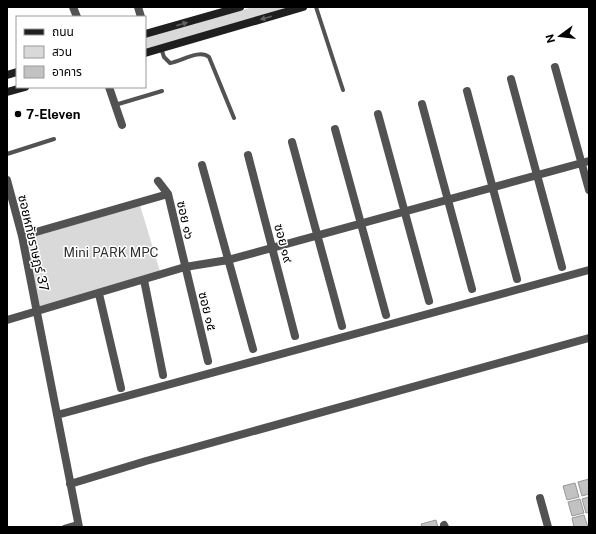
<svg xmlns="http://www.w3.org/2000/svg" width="596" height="534" font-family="'Public Sans','Noto Sans Thai',sans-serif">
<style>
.green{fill:#d9d9d9}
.building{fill:#c2c2c2;stroke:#969696}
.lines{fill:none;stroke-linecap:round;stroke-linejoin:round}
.service{stroke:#525252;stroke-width:4}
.minor{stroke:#525252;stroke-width:8}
.secondary{stroke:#1f1f1f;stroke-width:8}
.oneway{fill:#626262}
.poi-dot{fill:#000;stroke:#fff;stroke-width:1.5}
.labels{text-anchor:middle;stroke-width:3;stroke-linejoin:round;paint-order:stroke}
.poi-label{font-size:13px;font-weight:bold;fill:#000;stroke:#fff;text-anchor:start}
.street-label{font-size:13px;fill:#000;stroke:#fff}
.park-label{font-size:13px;fill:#303030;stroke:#fff}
</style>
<rect width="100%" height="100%" fill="#fff"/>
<path class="green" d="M253,7H289L145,49V38Z
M140,205L162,278L39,311L23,238Z"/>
<path class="building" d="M589,479V494L582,496L578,482Z
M575,483L579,497L567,500L563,486Z
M589,497V512L586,513L582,499Z
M580,499L584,513L572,516L568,502Z
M584,515L588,527H574L572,518Z
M436,520L438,527H422L421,524Z"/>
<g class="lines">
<path class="service" d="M316,7L343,90
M161,48L164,57L170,63C182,61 199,49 209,57L234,118
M115,105L162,91
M7,154L54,139
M64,527L78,523"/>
<path class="minor" d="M73,7L77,17
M138,7L141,17
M555,67L589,190
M511,79L562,267
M109,87L122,125
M467,91L517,279
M422,104L472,289
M378,114L429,301
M335,129L386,315
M292,142L342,326
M248,155L295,336
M202,165L253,349
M7,180L22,236L79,527
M158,181L168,194L208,361
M22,236L168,194
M144,280L163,375
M99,294L121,388
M7,320L185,267L228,260L589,161
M57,415L589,270
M70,484L146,461L589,338
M540,498L548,527
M444,525L445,527"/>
<path class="secondary" d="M145,34L240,7
M145,53L303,7
M7,75L17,72
M7,92L25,87"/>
</g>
<defs><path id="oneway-solid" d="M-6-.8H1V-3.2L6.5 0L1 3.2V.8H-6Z"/></defs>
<g class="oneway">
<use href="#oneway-solid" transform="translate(266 18) rotate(164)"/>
<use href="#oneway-solid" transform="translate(182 24) rotate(-16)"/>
</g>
<circle class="poi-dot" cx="18" cy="114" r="4"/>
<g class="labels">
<g class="poi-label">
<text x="26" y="119">7-Eleven</text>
</g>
<g class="street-label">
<text transform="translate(186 220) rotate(77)" y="5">ซอย ๑๖</text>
<text transform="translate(34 243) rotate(77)" y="5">ซอยหทัยราษฎร์ 37</text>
<text transform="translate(284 243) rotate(75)" y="5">ซอย ๑๙</text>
<text transform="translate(208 311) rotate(76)" y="5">ซอย ๑๕</text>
</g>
<g class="park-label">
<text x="111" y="257">Mini PARK MPC</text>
</g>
</g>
<rect width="596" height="534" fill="none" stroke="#000000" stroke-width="16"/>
<rect x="16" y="16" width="130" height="72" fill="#ffffff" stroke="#999999"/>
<rect x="24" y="29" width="20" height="6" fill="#1f1f1f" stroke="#999999"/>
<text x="52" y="36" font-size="12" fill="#000000">ถนน</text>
<rect x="24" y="46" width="20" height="12" fill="#d9d9d9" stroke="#999999"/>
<text x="52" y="56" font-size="12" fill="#000000">สวน</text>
<rect x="24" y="66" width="20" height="12" fill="#c2c2c2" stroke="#999999"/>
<text x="52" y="76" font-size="12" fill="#000000">อาคาร</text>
<g transform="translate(560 36) rotate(255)" stroke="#ffffff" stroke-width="3" paint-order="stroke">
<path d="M0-3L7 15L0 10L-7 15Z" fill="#000000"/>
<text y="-6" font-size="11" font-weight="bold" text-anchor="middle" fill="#000000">N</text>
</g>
</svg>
